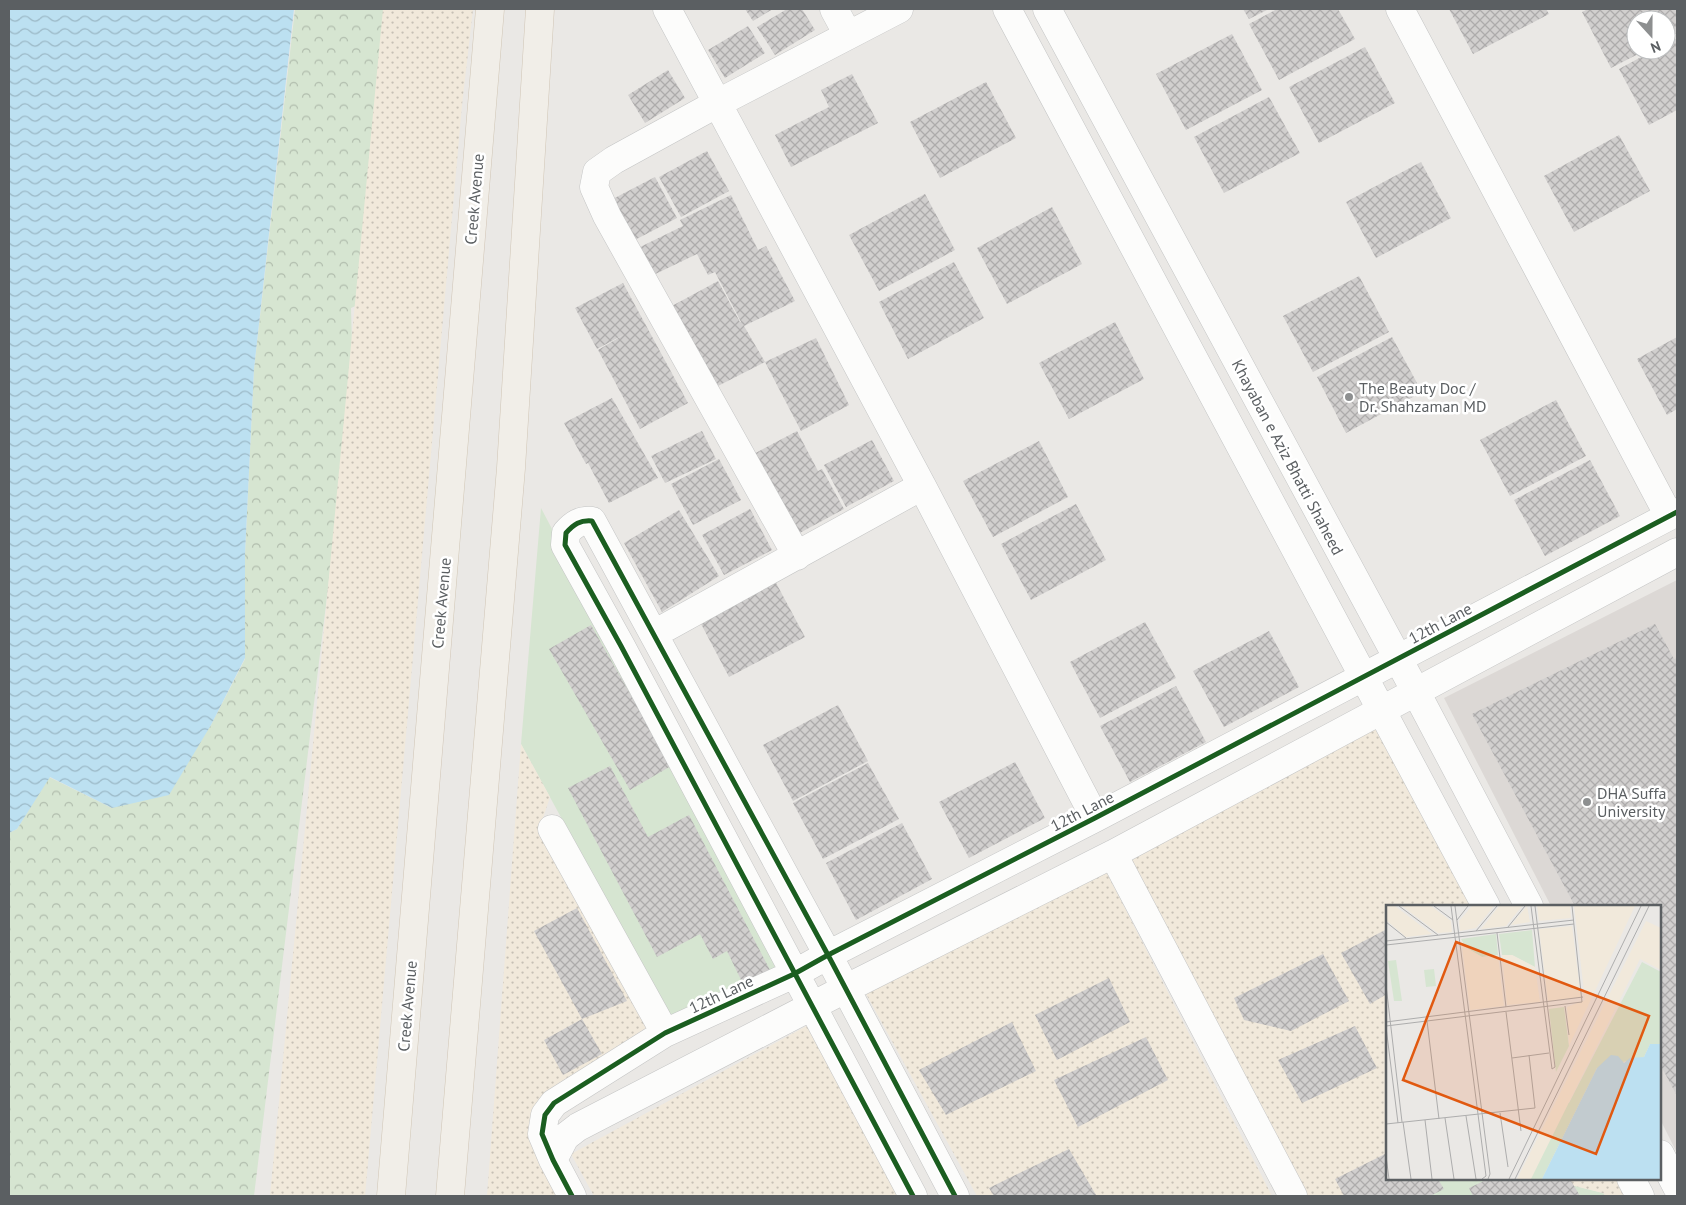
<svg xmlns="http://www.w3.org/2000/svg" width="1686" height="1205" font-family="'PT Sans',sans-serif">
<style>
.education{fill:#dcd8d5}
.green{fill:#d6e5d1}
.forest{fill:url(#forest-crowns)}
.sand{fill:url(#sand-dots)}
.water{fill:url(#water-waves)}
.building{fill:url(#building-cross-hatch)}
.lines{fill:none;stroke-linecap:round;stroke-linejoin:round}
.minor-casing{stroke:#c4c5c5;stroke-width:29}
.major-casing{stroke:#d0c5b5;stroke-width:29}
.minor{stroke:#fcfcfb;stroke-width:28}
.major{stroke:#f1eee8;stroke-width:28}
.cycleway-casing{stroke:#fff;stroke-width:8}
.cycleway{stroke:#1b5e20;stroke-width:5}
.poi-dot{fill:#8d8f90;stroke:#fff;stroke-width:2}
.labels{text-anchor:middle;stroke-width:5;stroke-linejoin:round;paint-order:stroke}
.street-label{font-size:16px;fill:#5b5f62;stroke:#fff}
.poi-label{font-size:16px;fill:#5b5f62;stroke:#fff;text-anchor:start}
.inset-road{fill:none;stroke:#adadad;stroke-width:1}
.view{fill:#e15910;fill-opacity:0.15;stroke:#e15910;stroke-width:2.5}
.inset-edge{fill:none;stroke:#5b5f62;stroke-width:2.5}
</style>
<defs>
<pattern id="forest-crowns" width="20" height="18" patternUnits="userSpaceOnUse" patternTransform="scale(1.25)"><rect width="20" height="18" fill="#d6e5d1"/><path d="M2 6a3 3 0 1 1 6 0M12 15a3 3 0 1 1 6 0" fill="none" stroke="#b1bdad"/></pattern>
<pattern id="sand-dots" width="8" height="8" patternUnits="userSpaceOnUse" patternTransform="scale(1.25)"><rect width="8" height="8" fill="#f1e9db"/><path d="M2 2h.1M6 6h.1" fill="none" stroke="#c6c0b5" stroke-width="1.8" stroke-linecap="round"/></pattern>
<pattern id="water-waves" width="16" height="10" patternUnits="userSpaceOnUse" patternTransform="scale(1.25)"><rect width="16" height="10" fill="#bce0f1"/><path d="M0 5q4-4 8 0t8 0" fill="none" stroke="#9cb9c7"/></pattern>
<pattern id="building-cross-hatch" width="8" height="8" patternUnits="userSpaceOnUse" patternTransform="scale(1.25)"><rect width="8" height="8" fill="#d1cfce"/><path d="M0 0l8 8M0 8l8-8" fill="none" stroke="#adabab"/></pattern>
</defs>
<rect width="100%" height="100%" fill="#eae8e5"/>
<path class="education" d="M1677,580V1153L1660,1119V906H1551L1444,698Z"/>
<path class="green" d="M541,508L782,966L672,1021L521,744Z
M1415,1179H1547L1603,1193L1606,1196H1384Z"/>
<path class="forest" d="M295,9H402L379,296L351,308L353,383L254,1196H9V833L17,829L49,777L112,808L211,725L245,659V554L254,369Z"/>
<path class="sand" d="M383,9H473L462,105L365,1196H270Z
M1376,728L1471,906H1387V1179H1415L1384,1196H1307L1128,861Z
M521,744L550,797L541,824L649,1033L537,1106L560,1196H487Z
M1106,871L1272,1196H977L865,992Z
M812,1023L903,1196H594L571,1154Z
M1547,1179H1616L1625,1196H1606L1603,1193Z"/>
<path class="water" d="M9,9H294L254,369L245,554V658L211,725L169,795L112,808L50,777L17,829L9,833Z"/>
<path class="building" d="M745,9H773L753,21Z
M787,9H802L815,30L775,55L757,27Z
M1243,9H1269L1249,19Z
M1277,9H1338L1355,39L1279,80L1249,24Z
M1449,9H1546L1549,14L1473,54Z
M1588,9H1676L1677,33L1666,39V20H1636V50H1646L1611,68L1582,12Z
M748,26L765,53L725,78L708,50Z
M1232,34L1262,90L1186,130L1156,74Z
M1677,38V110L1649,125L1619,69L1654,50H1666V44Z
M1365,47L1395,103L1319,143L1289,87Z
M668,70L685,98L645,123L628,95Z
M852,74L878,123L791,167L775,135L829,107L821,90Z
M986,82L1016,138L940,178L910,122Z
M1269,97L1300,153L1224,193L1194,137Z
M1619,135L1650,191L1574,232L1544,176Z
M707,151L729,191L681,217L659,177Z
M1421,162L1451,218L1376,258L1346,202Z
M655,177L677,218L629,243L607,202Z
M925,194L955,250L879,291L849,235Z
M731,195L758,250L766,246L795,301L744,326L765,362L816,338L849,405L801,431L765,362L716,387L670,307L718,281L740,322H741L715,272L708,275L697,254L645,279L632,251L683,226L680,220Z
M1052,207L1082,264L1007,304L977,248Z
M954,262L984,318L908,359L879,302Z
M1359,276L1389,332L1313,372L1283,316Z
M623,283L688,403L640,429L598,350L625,334L597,349L575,308Z
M1115,322L1144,379L1069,419L1039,363Z
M1392,337L1422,392L1346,433L1317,377Z
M1677,337V409L1667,415L1637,359Z
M612,398L658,478L609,503L588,463L586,464L564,423Z
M1556,400L1586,456L1510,496L1480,440Z
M702,431L716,459L665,483L651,456Z
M797,431L818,471L822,469L844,509L796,535L748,457Z
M872,440L894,481L846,507L824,465Z
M1039,441L1068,497L993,537L963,481Z
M719,459L741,500L693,525L671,484Z
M1590,460L1620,516L1545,556L1514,500Z
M1076,504L1106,560L1031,600L1001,544Z
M750,509L772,550L724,575L702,535Z
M679,510L719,576L662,612L624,543Z
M775,581L805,637L729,677L700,622Z
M1145,622L1176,678L1100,718L1070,662Z
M1655,624L1674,659L1677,658V1096L1660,1064V906H1575L1472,714Z
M591,625L671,766L630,790L549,649Z
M1269,631L1299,687L1224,727L1193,671Z
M1176,686L1206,742L1130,782L1100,726Z
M838,705L868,761L793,801L763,745Z
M1015,762L1045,818L969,858L939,802Z
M868,763L899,819L823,859L793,803Z
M610,766L648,837L689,815L770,970L743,984L727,951L713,959L700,934L657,957L568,788Z
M902,823L932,879L856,920L826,863Z
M577,908L627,1001L582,1019L534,931Z
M1387,929V994L1370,1004L1341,953Z
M1323,954L1349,1001L1291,1031L1244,1020L1234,998Z
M1109,978L1130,1022L1057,1060L1035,1015Z
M582,1019L602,1054L563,1075L544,1040Z
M1012,1022L1036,1071L946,1115L919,1070Z
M1355,1026L1377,1068L1302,1103L1278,1060Z
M1146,1037L1168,1080L1078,1127L1054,1080Z
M1069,1149L1096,1195L1093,1196H994L989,1188Z
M1387,1153V1179H1438L1444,1189L1430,1196H1344L1335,1179Z
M1488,1179H1570L1580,1196H1473L1469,1188Z"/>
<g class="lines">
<defs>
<path id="minor" d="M667,9L922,486L1095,818
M834,9L848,35
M1007,9L1486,906
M1047,9L1416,692L1529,906
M1400,9L1669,516
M797,556L607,216L594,187L597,172L614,160L718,103L899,9
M654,634L922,486
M552,829L665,1033
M1113,854L1293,1196
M1660,1154L1677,1187
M553,1160L565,1137L578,1127L845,989L1113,854L1677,552
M1631,1179L1640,1196
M572,1196L553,1160L542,1134L545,1115L554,1103L665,1033L794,974L828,955L1095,818L1677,512
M913,1196L621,646L565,545L566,533C574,524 580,520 592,521L828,955L955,1196"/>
<path id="major" d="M391,1196L490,9
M450,1196L511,468L540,9"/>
</defs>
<use href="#minor" class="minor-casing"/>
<use href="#major" class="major-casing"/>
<use href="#minor" class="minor"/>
<use href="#major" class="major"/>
<defs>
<path id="cycleway" d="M572,1196L553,1160L542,1134L545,1115L554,1103L665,1033L794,974L828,955L1095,818L1677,512
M913,1196L621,646L565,545L566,533C574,524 580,520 592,521L828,955L955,1196"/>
</defs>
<use href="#cycleway" class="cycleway-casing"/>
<use href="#cycleway" class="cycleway"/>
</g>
<g class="poi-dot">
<circle cx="1349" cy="397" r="5"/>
<circle cx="1587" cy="802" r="5"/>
</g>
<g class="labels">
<g class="street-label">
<text transform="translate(474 199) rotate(-85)" y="6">Creek Avenue</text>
<text transform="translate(1288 457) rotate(62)" y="6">Khayaban e Aziz Bhatti Shaheed</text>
<text transform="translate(441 603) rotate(-85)" y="6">Creek Avenue</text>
<text transform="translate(1440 623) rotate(-28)" y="6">12th Lane</text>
<text transform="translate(1082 811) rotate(-27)" y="6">12th Lane</text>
<text transform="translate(721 994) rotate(-25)" y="6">12th Lane</text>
<text transform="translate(407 1006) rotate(-85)" y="6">Creek Avenue</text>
</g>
<g class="poi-label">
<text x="1359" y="394">The Beauty Doc /<tspan x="1359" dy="18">Dr. Shahzaman MD</tspan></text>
<text x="1597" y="799">DHA Suffa<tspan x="1597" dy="18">University</tspan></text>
</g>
</g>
<g transform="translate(1386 905)">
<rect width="275" height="275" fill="#eae8e5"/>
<path d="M146,25L149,62L126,50H116L113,29ZM110,29L112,50L96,52L79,42L75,34ZM10,55L16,96H8L2,56ZM48,64L50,81L40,82L38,65ZM178,102L183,141L170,167L163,104Z" fill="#d6e5d1"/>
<path d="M256,57L275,67V139H264L258,152L211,163L156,274H143L179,198H183Z" fill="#d6e5d1"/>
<path d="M0,1H9L46,29L20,32L0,15ZM16,1H45L65,16L66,27L52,28ZM86,1H108L90,23L74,26L73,16ZM113,1H136L120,21L95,24ZM141,1L144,17L125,20ZM151,1H184L185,13L153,16ZM188,1H249L183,141L181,102L199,95ZM260,16L275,23V65L254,54L145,274H131ZM186,21L195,92L162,96L153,24ZM75,34L79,42L96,52L112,50L118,101L84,105ZM116,50H126L149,62L154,97L121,100Z" fill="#f1e9db"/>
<path d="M264,139H275V274H156L211,163L225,150L232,151L238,158L244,153L258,152Z" fill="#bce0f1"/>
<path class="inset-road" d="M13,1L52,30M48,1L67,15M65,1L100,271L96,274M69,1L104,269L102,274M145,1L166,164L169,162L149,1M71,15L82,1M0,17L20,33M122,22L139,1M90,26L111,1M111,28L120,102M0,36L188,15M0,40L188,19M0,80L16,217M179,101L183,130M120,107L135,226M41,116L53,214M0,117L197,92M0,121L196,97L186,1M0,122L12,218M126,153L163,148M114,208L122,262M80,211L90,274M59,213L68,274M39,215L46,274M17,217L25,274M0,219L149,203L143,150M0,251L3,274M123,274L255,1M129,274L263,1"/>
<path class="view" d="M70,37L263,111L210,249L17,175Z"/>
<rect width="275" height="275" class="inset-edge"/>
</g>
<rect width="1686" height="1205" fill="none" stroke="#5b5f62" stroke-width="20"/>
<g transform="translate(1651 35) rotate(159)"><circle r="24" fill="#ffffff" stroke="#bdbfc0"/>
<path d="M0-4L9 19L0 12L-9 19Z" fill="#8d8f90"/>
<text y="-8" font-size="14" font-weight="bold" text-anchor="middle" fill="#5b5f62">N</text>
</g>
</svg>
